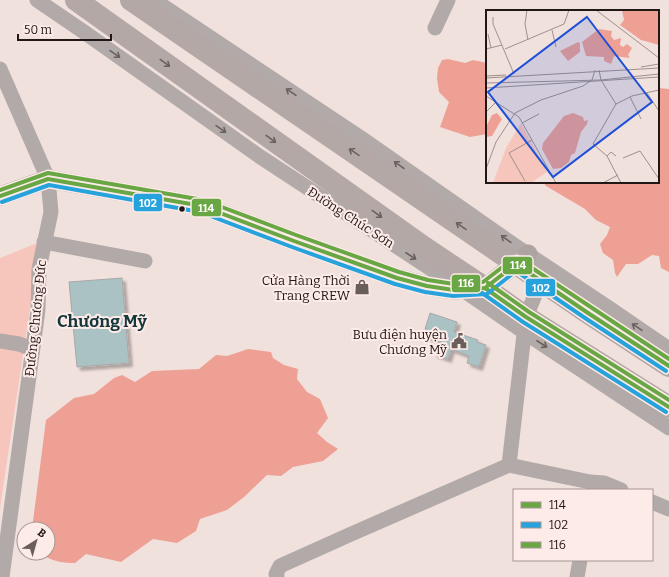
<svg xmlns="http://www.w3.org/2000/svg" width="669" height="577" font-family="Bitter,serif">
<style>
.green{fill:#f6c6bd}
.water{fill:#eea094}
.building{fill:#aac2c4;stroke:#aaa8a7;filter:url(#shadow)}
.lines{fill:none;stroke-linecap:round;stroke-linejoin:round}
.minor{stroke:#b2aaa8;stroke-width:15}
.major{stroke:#ada3a1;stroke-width:19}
.highway{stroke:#b4a8a6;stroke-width:22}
.bus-1-casing{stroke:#fdebe8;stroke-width:7}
.bus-2-casing{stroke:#fdebe8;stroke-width:7}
.bus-3-casing{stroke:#fdebe8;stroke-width:7}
.bus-1{stroke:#69a745;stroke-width:4}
.bus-2{stroke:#26a2dc;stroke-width:4}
.bus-3{stroke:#69a745;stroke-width:4}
.oneway{stroke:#6a605e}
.bus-dot{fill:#211715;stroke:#fdebe8;stroke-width:1.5}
.labels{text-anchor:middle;stroke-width:4;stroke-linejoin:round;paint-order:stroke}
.street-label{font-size:13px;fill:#211715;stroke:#fdebe8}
.poi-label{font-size:13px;fill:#211715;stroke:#fdebe8;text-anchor:end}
.district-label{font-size:17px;font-weight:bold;fill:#14373b;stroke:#fdebe8}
.inset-road{fill:none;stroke:#9e908d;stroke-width:1}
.view{fill:#1d4ed8;fill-opacity:0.15;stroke:#1d4ed8;stroke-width:2}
.inset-edge{fill:none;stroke:#211715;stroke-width:2}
.line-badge{stroke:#fdebe8;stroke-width:1.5}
.badge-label{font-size:11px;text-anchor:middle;font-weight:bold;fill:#fff}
</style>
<defs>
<filter id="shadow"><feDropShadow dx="3.5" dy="3.5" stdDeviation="1" flood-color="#0004"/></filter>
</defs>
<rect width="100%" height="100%" fill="#f1e1dd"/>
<path class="green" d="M40,242L0,508V258Z"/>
<path class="water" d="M448,59L465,63L473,60L487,63V134L470,137L440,127L449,102L439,92L437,78L438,68L442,60Z
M658,88L669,89V272L661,268L659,256L652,255L638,264H626L617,277L615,273L613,260L603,253L600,244L607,235L610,227L596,220L585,209L546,186L543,182H658Z
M248,349L271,352L273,358L284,365L298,369L297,379L307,392L320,399L328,418L317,433L327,442L338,449L323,461L293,467L281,476L267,475L244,497L227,510L200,519L196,531L177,543L153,539L121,562L86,554L75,563C60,563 52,561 40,553H48V529H32L46,420L74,398L94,394L114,378L122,375L135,382L152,371L199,369L216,355L227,356Z"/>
<path class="building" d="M122,278L129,363L77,367L69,282Z
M430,313L457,322L454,332L478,340L477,342L486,345L479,367L467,363L469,356L451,349L448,359L434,354L437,344L439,345L441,339L437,338L436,340L425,336L427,329H425Z"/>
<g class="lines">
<path class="minor" d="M37,0L84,32L259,156L463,290L524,332L669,428
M154,0L361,138L514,245L609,308L669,349
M435,28L448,0
M0,69L48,179L51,212L39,269L38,310L2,577
M44,242L145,261
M0,341L19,344L32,349
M509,465L526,317L544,273
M652,502L669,509
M277,577L276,574L280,566L349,535L509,465L590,482L604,483L621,490
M577,577L580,560"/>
<path class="major" d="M0,196L48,179L202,206L294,241L397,278L427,286L454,290L485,288L528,254"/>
<path class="highway" d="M76,0L425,248L485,288L526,317L669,407
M131,0L588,313L669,366"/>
<defs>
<path id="bus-1" d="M0,196L48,179L202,206L294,241L397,278L427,286L454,290L485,288L516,264L588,313L669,366
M485,288L526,317L669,407"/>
<path id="bus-2" d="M2,202L49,185L200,212L292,247L395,284L425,292L453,296L487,294L516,271L585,318L666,371
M482,293L523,322L666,412"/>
<path id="bus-3" d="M0,190L48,173L203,200L296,235L399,272L428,280L454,284L483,282L513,259L517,258L669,359
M488,283L529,312L669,400"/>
</defs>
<use href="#bus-1" class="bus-1-casing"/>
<use href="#bus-2" class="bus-2-casing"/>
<use href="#bus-3" class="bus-3-casing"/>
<use href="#bus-1" class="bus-1"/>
<use href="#bus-2" class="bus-2"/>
<use href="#bus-3" class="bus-3"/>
</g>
<defs><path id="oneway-shaft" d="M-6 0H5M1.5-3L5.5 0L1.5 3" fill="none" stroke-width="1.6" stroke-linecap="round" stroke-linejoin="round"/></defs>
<g class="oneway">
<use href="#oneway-shaft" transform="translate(115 54) rotate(35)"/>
<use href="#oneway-shaft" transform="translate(165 63) rotate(36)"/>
<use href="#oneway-shaft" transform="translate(291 92) rotate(-146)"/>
<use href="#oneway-shaft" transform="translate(221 129) rotate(35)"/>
<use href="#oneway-shaft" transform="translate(271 139) rotate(36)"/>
<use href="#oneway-shaft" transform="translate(354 152) rotate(-146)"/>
<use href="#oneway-shaft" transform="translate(399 165) rotate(-145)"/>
<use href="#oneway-shaft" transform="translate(377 214) rotate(36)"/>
<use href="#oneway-shaft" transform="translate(461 226) rotate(-145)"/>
<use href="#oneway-shaft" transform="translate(506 239) rotate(-145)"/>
<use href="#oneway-shaft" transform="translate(411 256) rotate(33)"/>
<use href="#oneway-shaft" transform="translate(637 327) rotate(-146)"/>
<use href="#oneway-shaft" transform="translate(542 344) rotate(33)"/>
</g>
<defs>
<symbol id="shop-bare" viewBox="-9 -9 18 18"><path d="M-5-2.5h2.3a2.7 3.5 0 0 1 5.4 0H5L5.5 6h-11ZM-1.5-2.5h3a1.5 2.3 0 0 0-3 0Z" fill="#6a5e5b" stroke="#fdebe8" stroke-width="2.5" paint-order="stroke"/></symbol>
<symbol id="civic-bare" viewBox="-9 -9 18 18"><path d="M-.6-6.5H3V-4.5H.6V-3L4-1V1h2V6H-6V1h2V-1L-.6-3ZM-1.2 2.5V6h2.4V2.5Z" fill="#6a5e5b" stroke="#fdebe8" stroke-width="2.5" paint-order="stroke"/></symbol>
</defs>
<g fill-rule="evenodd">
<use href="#shop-bare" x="351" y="276" width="22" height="22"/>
<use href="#civic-bare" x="448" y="330" width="22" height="22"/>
</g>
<circle class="bus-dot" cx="182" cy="209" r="3.5"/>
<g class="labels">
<g class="street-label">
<text transform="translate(351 217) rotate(33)" y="5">Đường Chúc Sơn</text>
<text transform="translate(35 318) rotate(-84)" y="5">Đường Chương Đức</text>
</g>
<g class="poi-label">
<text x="350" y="285">Cửa Hàng Thời<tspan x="350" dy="15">Trang CREW</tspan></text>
<text x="447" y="339">Bưu điện huyện<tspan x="447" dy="15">Chương Mỹ</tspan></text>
</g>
<g class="district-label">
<text x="102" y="327">Chương Mỹ</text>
</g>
</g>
<g transform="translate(486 10)">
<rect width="173" height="173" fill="#f1e1dd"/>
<path d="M35,113L61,162L45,173H7L20,138Z" fill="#f6c6bd"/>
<path d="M136,0H173V35L155,30L134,15L138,10ZM113,19L126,21L125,26L128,30L135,28L134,35L137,37L141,34L146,38L142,45L144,48L128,46L125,54L118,51V47L100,46L96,32ZM92,32L94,33V42L82,51L74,41ZM11,103L16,109L13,114L6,126L0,127V117L6,105ZM87,103L97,107L98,111L102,110L101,114L95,122L89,143L85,145L83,152L75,158L67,159L56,139L57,133L78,106Z" fill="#eea094"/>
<path class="inset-road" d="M41,0L39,14L42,30M110,0L173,48M7,7V14L28,64M66,20L70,37M2,24L5,38M0,39L16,35M19,39L78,14L83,0M155,57L173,54M113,60L115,70L130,94M0,66L20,65M0,68L173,58M0,73L115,70L173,64M0,78L173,67M161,83L173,101M0,86L33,107L70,173M144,87L155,109M0,102L10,92M36,113L53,104M121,146L125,142L130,146M137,148L154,141L173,169M0,159L10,132L29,103L55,90L97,76L106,70L109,60M39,171L23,143L46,130M117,173L132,165M135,173L121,146L107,134L130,94L146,86L173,80"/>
<path class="view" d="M101,7L166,92L67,167L2,82Z"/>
<rect width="173" height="173" class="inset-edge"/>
</g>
<g class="line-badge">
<rect x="133" y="193" width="30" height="19" rx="4" fill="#26a2dc"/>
<rect x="191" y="198" width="31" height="19" rx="4" fill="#69a745"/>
<rect x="502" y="256" width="31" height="19" rx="4" fill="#69a745"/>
<rect x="451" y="274" width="30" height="19" rx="4" fill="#69a745"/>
<rect x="525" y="278" width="31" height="19" rx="4" fill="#26a2dc"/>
</g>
<g class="badge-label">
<text x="148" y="207">102</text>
<text x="206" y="212">114</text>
<text x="518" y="269">114</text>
<text x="466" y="287">116</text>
<text x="541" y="292">102</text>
</g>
<rect x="513" y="489" width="140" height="72" fill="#fdebe8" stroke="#a59694"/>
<rect x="521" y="502" width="20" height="6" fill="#69a745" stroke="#a59694"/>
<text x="549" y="509" font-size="12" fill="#211715">114</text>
<rect x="521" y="522" width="20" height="6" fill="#26a2dc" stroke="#a59694"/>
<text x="549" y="529" font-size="12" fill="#211715">102</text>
<rect x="521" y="542" width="20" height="6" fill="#69a745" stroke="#a59694"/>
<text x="549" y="549" font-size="12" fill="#211715">116</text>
<g transform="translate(36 541) rotate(37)"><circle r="19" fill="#fdebe8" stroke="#a59694"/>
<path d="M0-3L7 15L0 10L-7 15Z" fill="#6a5e5b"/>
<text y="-6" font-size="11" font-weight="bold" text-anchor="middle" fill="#211715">B</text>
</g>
<path d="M18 34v6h93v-6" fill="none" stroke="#211715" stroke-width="2"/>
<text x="24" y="34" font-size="12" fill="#211715" stroke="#fdebe8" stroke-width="3" paint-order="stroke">50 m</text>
</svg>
